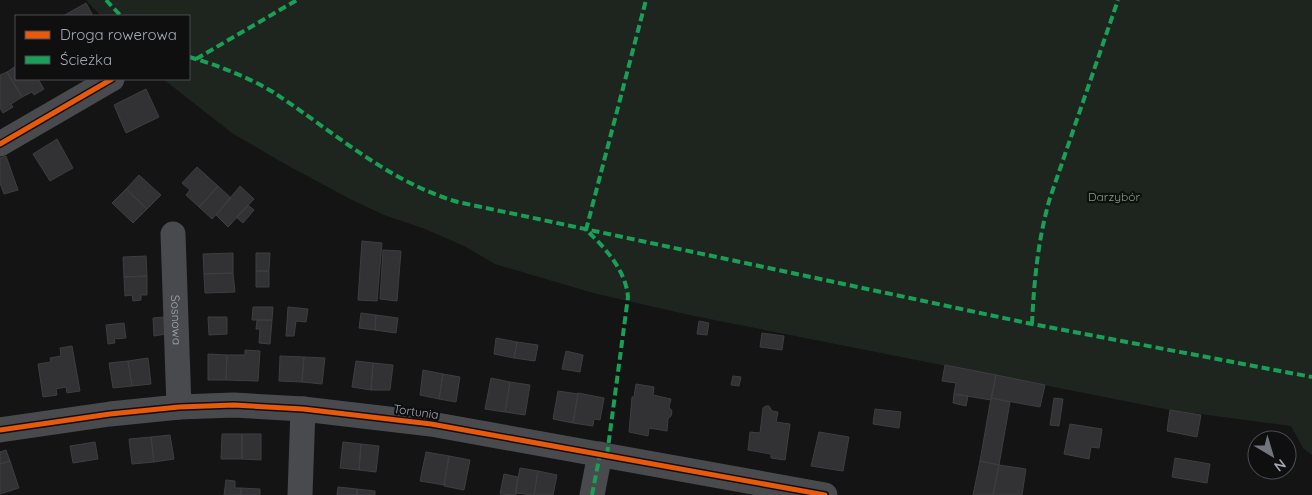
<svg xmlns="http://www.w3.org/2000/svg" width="1312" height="495" font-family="Quicksand,sans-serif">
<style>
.green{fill:#1e251f}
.building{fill:#323234;stroke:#3d3e41}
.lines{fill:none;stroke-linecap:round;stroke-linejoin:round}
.minor{stroke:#494a4d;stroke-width:25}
.quiet{stroke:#1a9f57;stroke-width:4;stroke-dasharray:8 4;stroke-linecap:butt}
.cycleway-casing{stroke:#0f0f10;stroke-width:8}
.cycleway{stroke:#e8590c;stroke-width:5}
.labels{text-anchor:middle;stroke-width:4.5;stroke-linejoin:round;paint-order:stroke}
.park-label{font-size:12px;fill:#7ca181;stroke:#0f0f10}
.street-label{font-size:12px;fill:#a5a9b6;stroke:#0f0f10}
</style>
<rect width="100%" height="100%" fill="#141415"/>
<path class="green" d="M86,0H1312V455L1303,448L1291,426L1170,410L694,316L593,293L495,264L464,246L425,229L384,215L350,199L285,164L232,133L163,79H189V16H101Z"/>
<path class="building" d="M86,3L93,16H95H63Z
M16,66V79H38L44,89L34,95L32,92L22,97L7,72Z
M7,72L22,97L11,104L13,107L3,113L0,108V75Z
M146,89L159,117L126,133L114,105Z
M57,139L73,168L50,181L33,154Z
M6,156L18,190L4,194L0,183V158Z
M197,167L218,186L199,207L186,195L190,190L182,183Z
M139,175L161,195L147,209L126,189Z
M218,186L231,198L212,219L199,207Z
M240,186L254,199L228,227L216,215Z
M126,189L147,209L133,223L112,203Z
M248,205L254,210L243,223L236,217Z
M362,241L382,243L377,301L358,300Z
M383,250L401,251L397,301L380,299Z
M233,253V273L204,274L203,254Z
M256,253H270L269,271H256Z
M146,256L147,276L124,277L123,257Z
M256,271H269V287H256Z
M233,273L235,292L205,293L204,274Z
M147,276V295H141V300L133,301L132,295L125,296L124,277Z
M253,307H273L272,320H252Z
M288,307L308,309L306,322L296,321L294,336H286Z
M361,313L376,315L375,330L359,328Z
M376,315L398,318L396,333L375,330Z
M164,317L166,334L154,336L153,318Z
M208,317H227V334L209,335Z
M257,320H272L270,344L259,343L260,329H256Z
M699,321L709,323L707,335L697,334Z
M124,323L126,338L114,339L115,343L108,344L106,325Z
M762,333L784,336L782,350L760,347Z
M496,338L517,342L514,358L494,354Z
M517,342L538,345L535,361L514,358Z
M72,346L80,391L67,393L66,387L56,389L57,395L43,397L38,364L51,362L50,358L61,356L60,348Z
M245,350L260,351L258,381L226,380L227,355H245Z
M566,351L583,355L580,372L562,369Z
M208,354L227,355L226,380H208Z
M280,356L304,357L302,382L279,381Z
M304,357L325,358L322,384L302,382Z
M148,358L151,384L132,386L128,361Z
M128,361L132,386L113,388L109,363Z
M356,361L373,363L371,390L352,387Z
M373,363L393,365L390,390H371Z
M945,365L996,375L991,400L954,394L956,383L942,381Z
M423,370L443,374L439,399L420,395Z
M443,374L460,377L456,402L439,399Z
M996,375L1045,385L1040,407L991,398Z
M733,376L741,377L739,386L731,385Z
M491,378L510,382L505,412L485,409Z
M510,382L530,385L525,415L505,412Z
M636,384L654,387L653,395L671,399L669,407L672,411L671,416L668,419L667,431L649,428L648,436L629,432L632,397H634Z
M558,391L578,394L573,423L553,419Z
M578,393L604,398L600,420L594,419L593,426L573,423Z
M954,394L968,396L966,406L953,403Z
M991,398L1010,402L999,465L980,461Z
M1054,398L1063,399L1059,426L1050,425Z
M766,406H769L772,411L778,412L776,422L790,424L785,460L771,458V454L748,450L750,432L760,433L763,408Z
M875,409L901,412L899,428L873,424Z
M1170,410L1201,415L1197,437L1167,431Z
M1070,424L1102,429L1099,448L1091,447L1089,459L1064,454Z
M819,432L849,437L843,471L811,466Z
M222,434H242V459H221Z
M242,434H261V460L242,459Z
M170,435L174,459L154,462L151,437Z
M151,437L154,462L132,464L129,439Z
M95,442L98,459L73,463L70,446Z
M343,442L361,444L359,470L340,468Z
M361,444L379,446L376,472L359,470Z
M6,450L10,461L0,464V452Z
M426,452L449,456L444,485L420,481Z
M449,456L470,460L464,490L444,486Z
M1175,458L1210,464L1207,483L1172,477Z
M10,461L19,488L0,494V464Z
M980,461L999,465L993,495H973Z
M999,465L1026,469L1022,495H993Z
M520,468L538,471L534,495L515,493Z
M538,471L557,475L553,495H534Z
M504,474L518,477L516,495L500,494Z
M226,480L235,481V488H241V495H224Z
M338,487L357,489V495H337Z
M241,488L260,489V495H241Z
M357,489L375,491V495H357Z"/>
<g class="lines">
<g class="minor">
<path d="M0,144L112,79"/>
<path id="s1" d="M173,234L179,407"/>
<path d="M0,430L110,414L179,407L234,405L303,409L431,424L825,495"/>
<path d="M300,495L303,409"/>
<path d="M592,495L600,454"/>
</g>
<path class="quiet" d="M106,0L121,16
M189,57C217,65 248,77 273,92C333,131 388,182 458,202L1032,324L1312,377
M196,59L297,0
M1032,324C1034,281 1038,239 1050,198L1118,0
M607,455L628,297C626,271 605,247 586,230L646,0
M592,495L600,454"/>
<defs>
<path id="cycleway" d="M0,144L112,79
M0,430L110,414L179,407L234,405L303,409L431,424L825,495"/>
</defs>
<use href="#cycleway" class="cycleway-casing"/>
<use href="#cycleway" class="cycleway"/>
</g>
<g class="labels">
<g class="park-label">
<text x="1114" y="201">Darzybór</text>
</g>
<g class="street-label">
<text dy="4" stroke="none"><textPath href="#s1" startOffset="86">Sosnowa</textPath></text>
<text transform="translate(416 412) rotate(8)" y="4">Tortunia</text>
</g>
</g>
<rect x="15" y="15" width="175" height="65" fill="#0f0f10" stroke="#4b4d52"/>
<rect x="25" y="31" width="25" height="8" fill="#e8590c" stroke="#4b4d52"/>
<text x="60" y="40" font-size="15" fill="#a5a9b6">Droga rowerowa</text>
<rect x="25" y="56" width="25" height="8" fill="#1a9f57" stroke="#4b4d52"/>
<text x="60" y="65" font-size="15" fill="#a5a9b6">Ścieżka</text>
<g transform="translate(1272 455) rotate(142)"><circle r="24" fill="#0f0f10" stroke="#4b4d52"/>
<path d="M0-4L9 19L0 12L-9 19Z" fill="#72757e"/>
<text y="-8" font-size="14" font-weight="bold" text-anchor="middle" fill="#a5a9b6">N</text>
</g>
</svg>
